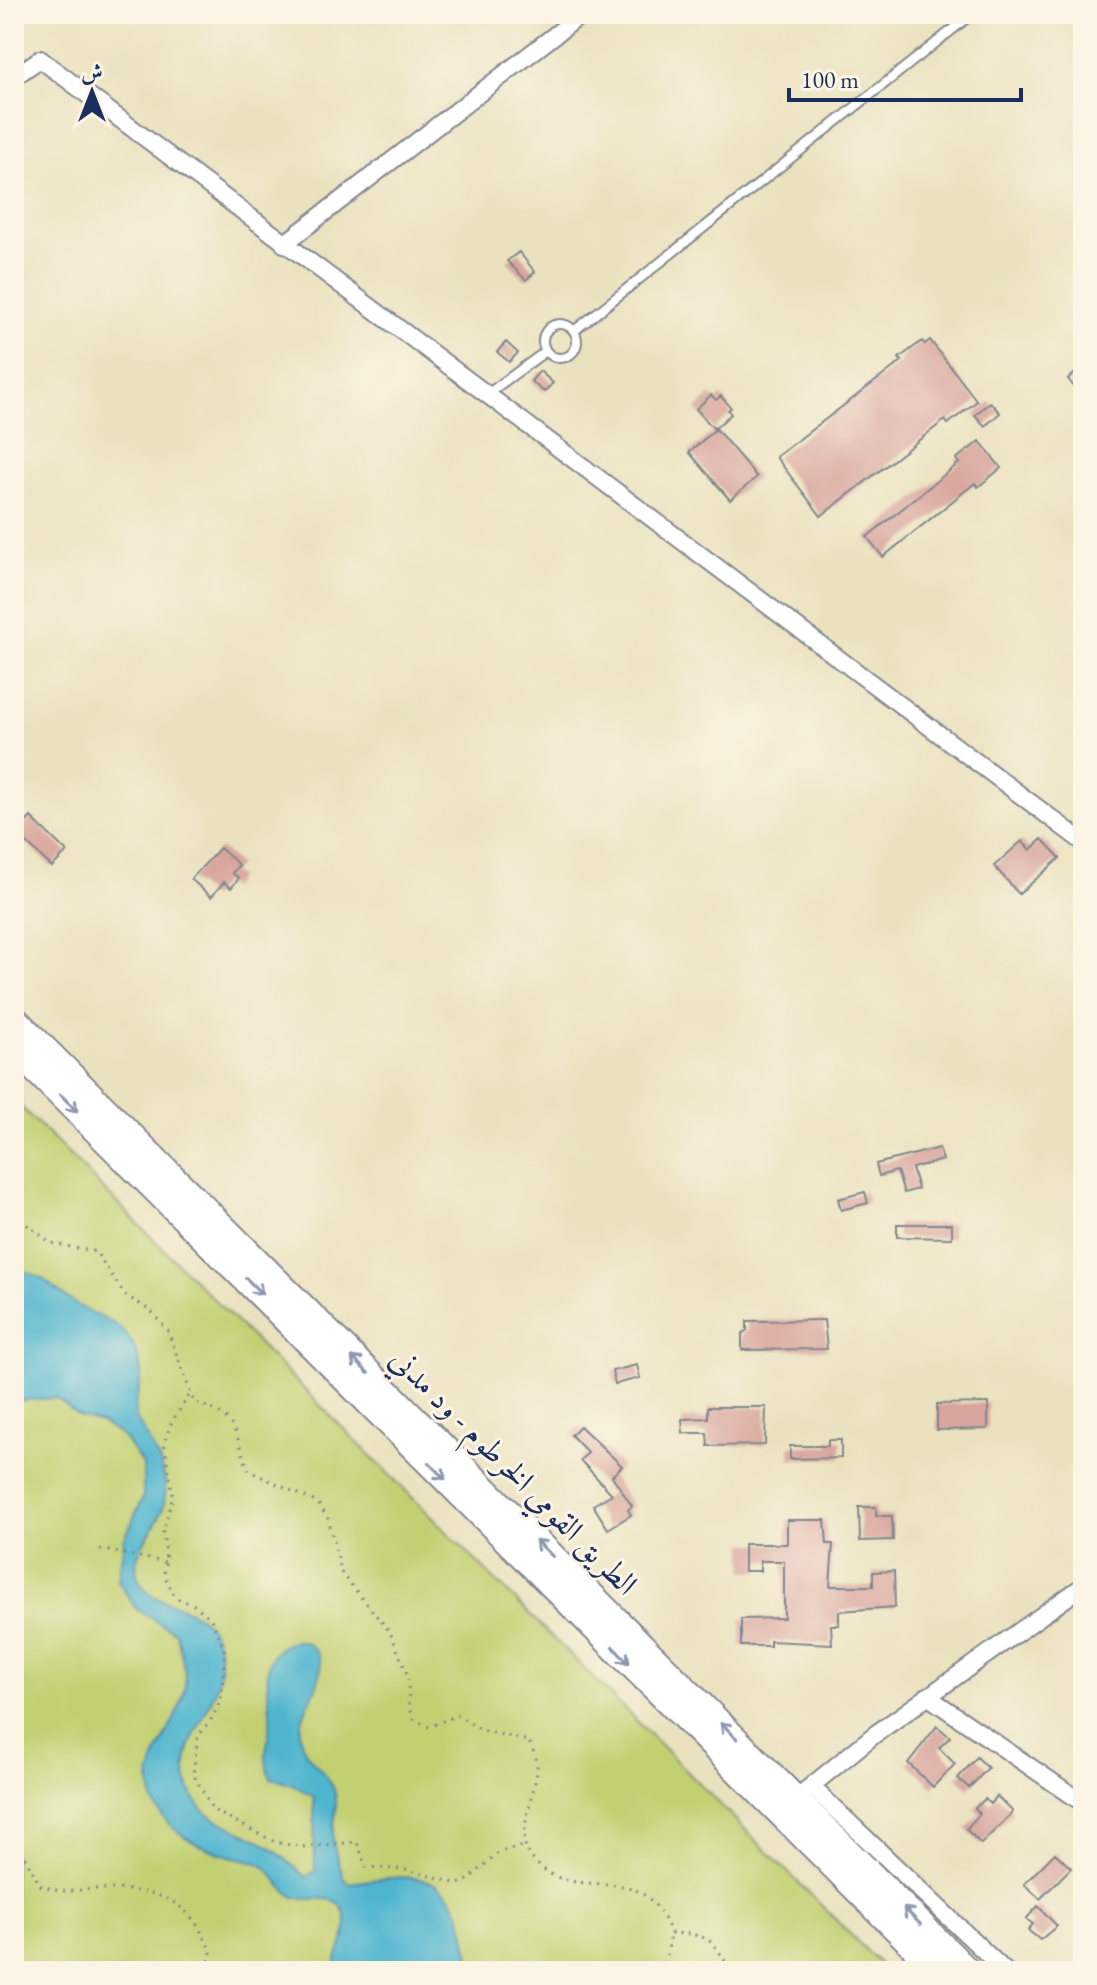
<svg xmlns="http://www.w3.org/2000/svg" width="1097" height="1985" font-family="'EB Garamond',Amiri,serif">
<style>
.grass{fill:#c3d072;stroke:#6f8068;stroke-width:2}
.water{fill:#50b5cf;stroke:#367296;stroke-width:2}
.building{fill:#d8a59e}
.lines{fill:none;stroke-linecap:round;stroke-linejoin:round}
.service-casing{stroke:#82888e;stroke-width:12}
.minor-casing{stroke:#82888e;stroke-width:20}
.trunk-casing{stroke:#82888e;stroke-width:30}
.path{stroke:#82888e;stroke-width:3;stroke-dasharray:2 6;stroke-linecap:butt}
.service{stroke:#fff;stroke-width:8}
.minor{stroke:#fff;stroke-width:16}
.trunk{stroke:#fff;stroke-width:26}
.oneway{stroke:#8d97ae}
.labels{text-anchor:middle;stroke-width:6;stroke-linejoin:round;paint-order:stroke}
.street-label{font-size:32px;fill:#1b2f5e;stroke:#fcf5e5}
</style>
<rect width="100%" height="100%" fill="#fcf5e5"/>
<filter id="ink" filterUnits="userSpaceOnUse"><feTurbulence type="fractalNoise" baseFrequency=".0125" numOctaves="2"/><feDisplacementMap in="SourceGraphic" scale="16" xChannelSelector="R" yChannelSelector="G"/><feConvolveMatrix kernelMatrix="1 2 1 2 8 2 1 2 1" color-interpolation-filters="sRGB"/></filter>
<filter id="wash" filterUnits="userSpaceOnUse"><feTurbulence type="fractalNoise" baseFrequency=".006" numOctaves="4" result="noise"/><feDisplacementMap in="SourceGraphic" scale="32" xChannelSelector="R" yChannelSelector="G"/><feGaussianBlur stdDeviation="1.8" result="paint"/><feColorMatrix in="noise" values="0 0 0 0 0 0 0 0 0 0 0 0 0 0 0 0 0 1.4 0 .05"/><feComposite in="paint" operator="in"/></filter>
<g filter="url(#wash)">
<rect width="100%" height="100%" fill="#eae2bf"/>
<path class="grass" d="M14,1100L887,1971H14Z"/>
<path class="water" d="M18,1270C45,1274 56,1292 79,1306C92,1314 109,1319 121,1329C132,1337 140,1359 141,1372C142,1386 133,1402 135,1414C135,1419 141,1426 143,1430C157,1455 170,1474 164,1504C159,1529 125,1553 140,1582C157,1615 216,1594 220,1661C223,1708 173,1739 189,1787C202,1825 240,1826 269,1846C282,1855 294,1867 306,1877L315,1871L314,1797L293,1785L271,1778C261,1757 268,1746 270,1725C273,1699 254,1657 289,1643C297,1639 305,1641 312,1647C337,1671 300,1706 300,1733C301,1760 327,1769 334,1789C339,1805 333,1821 333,1837C333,1852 341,1864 343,1878L350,1883C398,1876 446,1865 463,1923C468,1939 467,1957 476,1971H333C337,1951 352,1934 344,1912C336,1891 311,1903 295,1897C281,1891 276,1876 265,1867C255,1860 242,1859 230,1856C204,1848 180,1839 163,1817C128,1775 174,1735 184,1693C188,1672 181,1653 176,1633L136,1609L118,1581L124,1540L143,1497V1465L123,1437L101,1423L80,1417L56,1398L14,1401V1271Z"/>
<g id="blocks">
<path class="building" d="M519,252L535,272L526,280L507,261Z
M930,340L977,401L948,424L945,420L821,516L776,457L902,361L899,358L922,341L925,344Z
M506,342L518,353L509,362L497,352Z
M1083,367V398L1068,379Z
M540,371L553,383L544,392L531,381Z
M711,395L716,400L721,396L731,408L728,410L731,414L714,429L696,409Z
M990,402L1000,413L985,426L975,415Z
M716,429L757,477L730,500L689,452Z
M980,441L1001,468L978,487L975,483L883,557L867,537L959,463L956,459Z
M31,817L67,852L52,867L16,833Z
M1042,839L1060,858L1019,894L994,866L1022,841L1030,850Z
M220,848L239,865L232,873L239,878L231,888L224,882L211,897L191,879Z
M939,1148L943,1160L912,1168L918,1189L904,1193L897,1171L879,1176L876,1164Z
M865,1192L868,1203L841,1210L838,1199Z
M897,1224H952V1238L897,1237Z
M824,1320L827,1349L742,1350V1334L747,1330V1321Z
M637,1365L640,1378L615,1384L612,1371Z
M988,1403V1429L937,1430V1404Z
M708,1407H766L765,1445L708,1446L707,1433H683L682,1419L708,1418Z
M580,1426L622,1466L612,1476L632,1506L628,1510L631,1515L608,1529L593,1505L612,1494L580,1460L588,1453L571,1435Z
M828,1440H841V1458L790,1459V1446H828Z
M859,1507H876V1516H892L893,1540L860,1541Z
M787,1520H825L827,1544H833L830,1586H873V1572L894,1571L895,1607L839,1611V1625H831L832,1644L770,1641V1646H741V1619L784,1618V1561H760V1571H744V1544H787Z
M937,1726L950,1737L939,1748L955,1764L933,1787L908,1763Z
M977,1757L988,1768L969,1788L958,1778Z
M997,1796L1013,1812L981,1844L966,1829L980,1814L975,1808L985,1799L990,1804Z
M1055,1853L1071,1868L1040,1899L1024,1884Z
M1038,1906L1057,1926L1040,1940L1028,1930L1033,1924L1026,1919Z"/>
</g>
</g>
<g filter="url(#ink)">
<use href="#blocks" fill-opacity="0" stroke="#82888e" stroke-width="2"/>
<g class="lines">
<defs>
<path id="service" d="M543 341a17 17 0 1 1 34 0a17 17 0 1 1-34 0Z
M574,331L972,14
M486,395L546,351"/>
<path id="minor" d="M14,77L40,59L1083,842
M284,244L582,14
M927,1696L1083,1803
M811,1786L1005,1971
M789,1804L874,1735L1083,1586"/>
<path id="trunk" d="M14,1019L967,1971
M14,1048L939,1971"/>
</defs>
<use href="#service" class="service-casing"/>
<use href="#minor" class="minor-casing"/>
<use href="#trunk" class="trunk-casing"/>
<path class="path" d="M14,1215L51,1243L96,1252L125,1295L150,1310L168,1331L194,1402C240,1418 233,1430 249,1471L318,1503L328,1519L342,1574L390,1632L408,1676L409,1705L414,1719L429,1727L457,1715L481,1730L529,1741C532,1749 537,1757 537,1765C538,1789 514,1835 530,1856C575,1913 638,1848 671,1933C710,1934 712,1939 731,1971
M189,1396L172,1421L164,1443L173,1496L163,1533L166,1554L164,1575L176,1598L196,1606L211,1619L225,1651L221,1699L213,1717L198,1736L193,1774L213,1810L275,1842L301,1847L357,1842L366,1867L410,1870L458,1884L468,1880L499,1852L526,1845
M100,1549L165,1562
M14,1848H20L40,1885C67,1895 68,1890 94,1889C154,1888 191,1895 212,1956L203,1971
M664,1971L671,1933"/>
<use href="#service" class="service"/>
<use href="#minor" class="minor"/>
<use href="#trunk" class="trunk"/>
</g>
<defs><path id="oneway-shaft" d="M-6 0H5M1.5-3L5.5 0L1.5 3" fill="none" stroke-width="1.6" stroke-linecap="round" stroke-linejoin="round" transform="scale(2)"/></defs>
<g class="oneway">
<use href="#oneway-shaft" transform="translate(69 1103) rotate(45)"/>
<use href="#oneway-shaft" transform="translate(254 1286) rotate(45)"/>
<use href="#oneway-shaft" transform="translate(360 1365) rotate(-135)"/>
<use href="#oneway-shaft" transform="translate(437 1471) rotate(45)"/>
<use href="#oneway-shaft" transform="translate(544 1548) rotate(-135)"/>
<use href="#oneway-shaft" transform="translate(621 1655) rotate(45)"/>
<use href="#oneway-shaft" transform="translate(729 1731) rotate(-135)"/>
<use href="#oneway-shaft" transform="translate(912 1916) rotate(-135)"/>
</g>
</g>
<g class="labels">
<g class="street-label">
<text transform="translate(514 1471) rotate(45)" y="11">الطريق القومي الخرطوم - ود مدني</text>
</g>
</g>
<rect width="1097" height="1985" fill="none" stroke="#fcf5e5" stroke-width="48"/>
<g transform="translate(92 92)" stroke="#fcf5e5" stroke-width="6" paint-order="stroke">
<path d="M0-6L14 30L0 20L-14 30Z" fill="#1b2f5e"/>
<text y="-12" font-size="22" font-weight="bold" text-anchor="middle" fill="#1b2f5e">ش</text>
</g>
<path d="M789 88v12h232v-12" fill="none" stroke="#1b2f5e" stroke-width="4"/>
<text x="801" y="88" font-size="24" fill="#1b2f5e" stroke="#fcf5e5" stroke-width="6" paint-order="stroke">100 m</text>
</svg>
